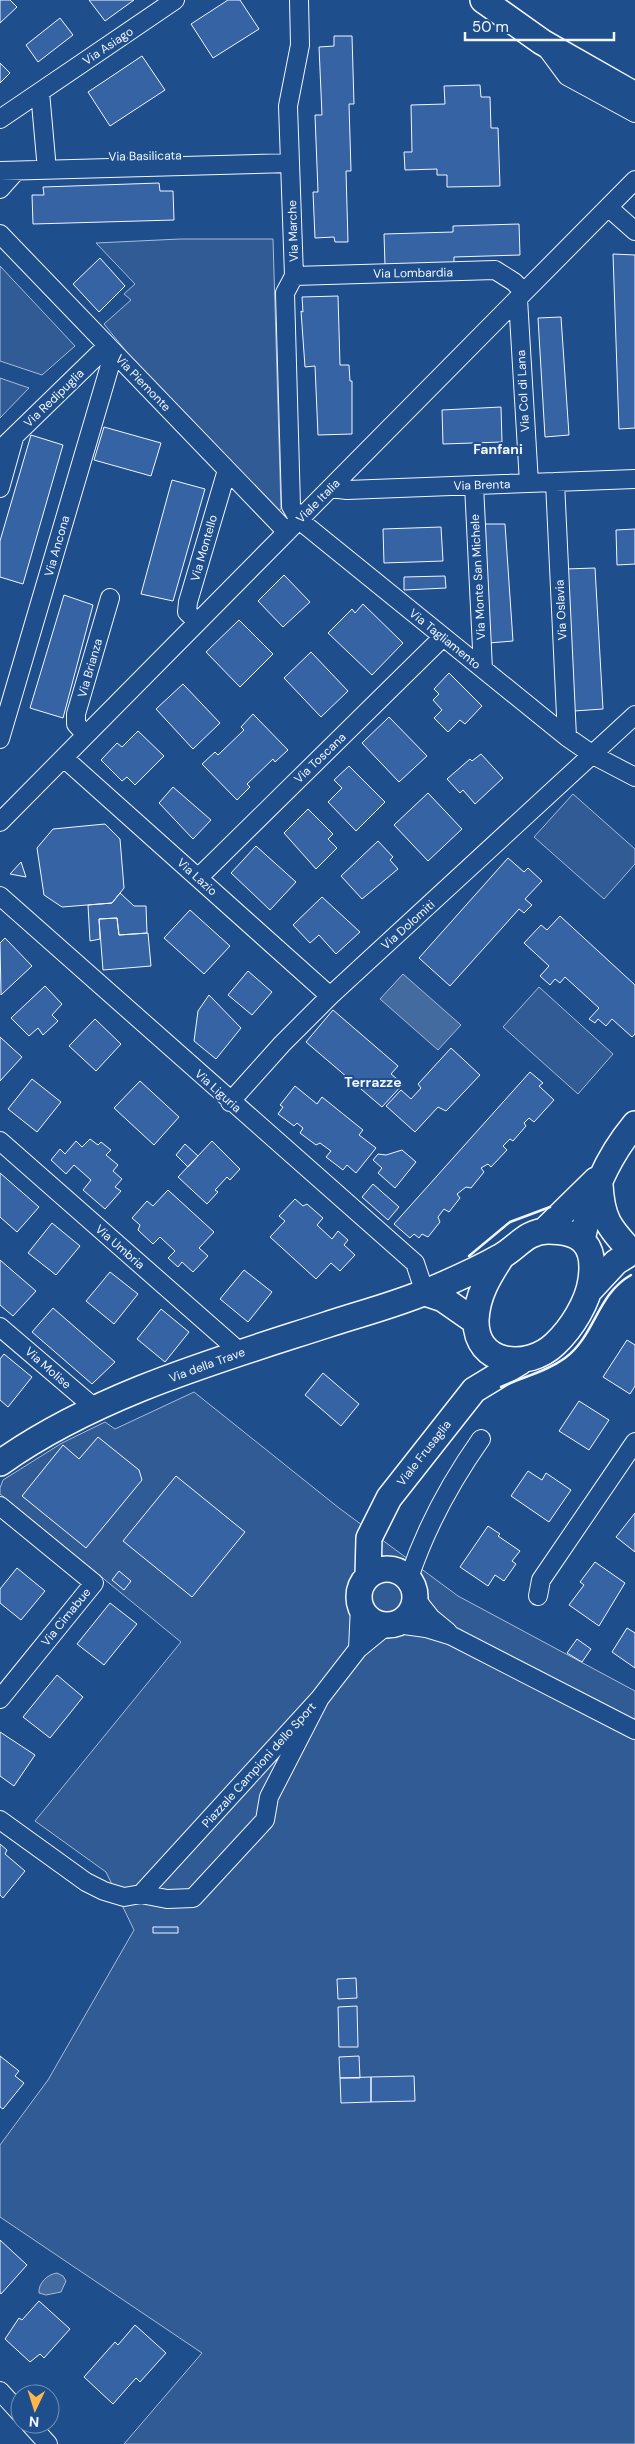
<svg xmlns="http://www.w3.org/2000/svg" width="635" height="2444" font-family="'DM Sans',sans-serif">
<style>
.built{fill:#305b95;stroke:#a8bbd7}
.water{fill:#446ba0;stroke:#a8bbd7}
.building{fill:#3563a3;stroke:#f2f6ff}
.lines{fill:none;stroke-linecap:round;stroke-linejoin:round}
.street-casing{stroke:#f2f6ff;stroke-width:20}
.secondary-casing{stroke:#f2f6ff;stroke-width:28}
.street{stroke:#1f4e8c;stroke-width:18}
.secondary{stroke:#1f4e8c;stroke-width:25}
.wall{stroke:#f2f6ff;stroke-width:2.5}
.labels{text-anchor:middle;stroke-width:4;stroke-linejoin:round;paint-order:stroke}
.street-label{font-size:12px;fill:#f2f6ff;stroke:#1f4e8c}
.neighbourhood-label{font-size:14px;font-weight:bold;fill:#f2f6ff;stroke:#1f4e8c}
</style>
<rect width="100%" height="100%" fill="#1f4e8c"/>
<path class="built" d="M180,239H273L281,509L277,512L129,355L104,324L131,300L124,294L135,284L96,243Z
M0,266L75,346L42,375L0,361Z
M0,378L29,388L0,418Z
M573,794L635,849V864L604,899L534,837Z
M539,987L613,1054L578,1094L503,1027Z
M194,1392L339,1508L458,1596L635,1691V2444H124L202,2353L0,2217V2145L48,2080L134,1930L106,1872L35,1821L181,1642L0,1494V1488L3,1480L62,1443L105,1422L115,1429Z"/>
<path class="water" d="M403,974L461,1025L438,1050L380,999Z
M57,2273L63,2276L66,2281L61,2292L46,2295L39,2293C38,2283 48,2274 57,2273Z"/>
<path class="building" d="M0,0H10L17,7L0,23Z
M89,0H134L105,21Z
M228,0H240L259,29L213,58L191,24Z
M60,18L73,35L38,62L26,45Z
M334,36H352L354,104H349L351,171H346L348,242H335L334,237L315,238L313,192H318L315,115H322L319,47L334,46Z
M142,56L165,90L110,126L88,92Z
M0,63L10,73L0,83Z
M480,85L481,97H490L491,128H498L500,186L447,187V175H437V169L405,170L404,152H412L411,105L445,104L444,86Z
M159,183L160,191H173L174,220L33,224L32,195H44L43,187Z
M519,224L520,255L454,257V263L385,265L384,234L453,232V226Z
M613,254L635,255V428L619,429Z
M100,258L125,286L99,312L73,284Z
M338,296L340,365H349L350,381H352V434L318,435L315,366L305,367L301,311L303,312L302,297Z
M561,317L569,435L545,437L538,318Z
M501,407L502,442L443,444L442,410Z
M104,427L161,443L151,476L94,460Z
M31,435L63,445L23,584L0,577V541Z
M172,480L205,489L173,601L141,594Z
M482,524H505L513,641L489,643Z
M441,527L443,561L384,563L383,529Z
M635,529V564L617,565L616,530Z
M595,568L603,709L574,711L565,569Z
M284,575L310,602L283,627L258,601Z
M445,576L446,588L404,590V577Z
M64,595L93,605L63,718L30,708Z
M363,604L403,643L372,675L328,633L352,609L355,613Z
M239,620L273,654L240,687L206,652Z
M311,652L348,691L321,717L284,678Z
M449,673L482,706L465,724L460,720L448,732L434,718L442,710L433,700L439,694L434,689Z
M183,684L220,723L193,749L156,709Z
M253,714L288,750L275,762L273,759L247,784L250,787L237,800L202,764L215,752L218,755L244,730L241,727Z
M389,717L427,756L399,782L362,743Z
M138,731L164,756L135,785L127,777L122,781L101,760L117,743L122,747Z
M481,754L503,778L475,804L463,790L460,793L447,779L470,759L472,761Z
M349,766L385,802L356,831L328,802L342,788L334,780Z
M173,787L211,820L193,839L159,803Z
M428,793L462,829L428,861L394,825Z
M308,809L333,834L328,839L337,848L316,869L284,833Z
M105,824L120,839L124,888L112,903L62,907L44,895L37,848L53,829Z
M378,841L393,857L390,860L398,869L362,899L341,876Z
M256,846L296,882L270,910L231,873Z
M508,858L524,872L528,868L542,881L525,899L532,905L524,913L519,909L450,986L419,958Z
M21,862L26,877L10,874Z
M120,893L134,906H146L147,933L119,935L117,918L99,919L100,939L90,941L88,905L112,903Z
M322,897L360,932L336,954L319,935L310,943L293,925Z
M190,910L230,946L204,974L164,938Z
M560,916L635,985V1034L632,1037L612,1019L606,1026L598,1019L595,1023L589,1019L599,1008L565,977L560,983L555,979L550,985L540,976L549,966L524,943L541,925L547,930Z
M117,918L119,935L148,933L151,966L103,970L99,919Z
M5,938L32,966L1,995L0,943Z
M248,971L272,992L252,1015L228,995Z
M45,986L62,1004L52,1015L58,1021L43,1035L38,1028L29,1036L11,1018Z
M209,995L241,1028L216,1059L194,1041L198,1011Z
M333,1010L398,1066L391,1074L403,1084L382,1107L306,1042Z
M95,1019L121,1044L96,1071L69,1046Z
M0,1037L22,1057L0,1081Z
M451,1048L480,1075L446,1111L438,1107L415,1132L386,1106L401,1090L411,1099L421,1088L418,1084Z
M530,1072L543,1083L539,1086L554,1100L534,1122L529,1118L524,1123L526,1126L513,1141L510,1139L503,1146L507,1150L491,1167L488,1164L481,1168L484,1172L471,1188L466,1187L457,1194L460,1198L449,1212L444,1209L438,1217L440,1222L428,1237L422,1234L419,1238L414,1234L410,1238L394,1224Z
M32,1079L61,1102L37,1132L8,1109Z
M140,1081L179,1117L154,1145L114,1108Z
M295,1086L317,1104L322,1097L363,1130L359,1135L376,1148L356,1173L347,1165L343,1170L326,1157L331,1151L320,1143L316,1145L300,1133L303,1128L297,1123L294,1126L278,1114L283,1107L280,1105Z
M90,1139L98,1145L101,1142L111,1150L106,1155L118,1165L113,1171L122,1179L115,1187L121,1191L105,1209L83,1190L91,1180L74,1165L66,1174L51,1160L60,1149L65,1154L76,1141L82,1147Z
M212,1141L240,1169L230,1180L227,1177L215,1190L218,1192L207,1204L178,1177Z
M185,1144L198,1156L188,1167L176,1155Z
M402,1150L416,1162L395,1188L378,1173L382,1168L373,1160L378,1154L386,1155Z
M0,1173L39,1207L17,1232L0,1217Z
M373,1184L399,1207L388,1220L362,1197Z
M168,1190L214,1232L199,1248L208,1256L193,1272L182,1262L178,1267L168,1258L175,1251L160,1237L153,1244L138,1230L140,1225L132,1218L147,1201L153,1206Z
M295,1199L303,1206L307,1204L323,1218L317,1225L332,1239L338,1231L348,1240L344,1245L355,1255L340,1271L331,1263L316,1279L270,1237L285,1221L279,1216Z
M52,1223L80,1246L56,1275L28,1253Z
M0,1260L36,1291L13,1316L0,1305Z
M244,1270L272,1292L248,1322L220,1299Z
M110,1272L138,1294L114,1324L86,1301Z
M53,1308L115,1362L92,1384L32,1332Z
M161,1309L189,1332L165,1362L137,1339Z
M627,1340L635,1345V1386L630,1394L603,1377Z
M4,1354L32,1377L8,1407L0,1400V1359Z
M323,1373L359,1404L341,1426L305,1395Z
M579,1401L609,1420L589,1450L559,1431Z
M98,1437L139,1470L142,1480L86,1548L22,1496L63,1445L79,1459Z
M528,1471L542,1480L546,1473L571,1490L549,1522L511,1496Z
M176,1476L245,1532L192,1597L123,1541Z
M635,1513V1552L616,1537Z
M488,1526L500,1534L498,1536L520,1551L512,1561L516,1564L504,1581L495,1575L488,1586L460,1567Z
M595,1562L625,1583L599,1626L569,1605L584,1585L580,1582Z
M17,1568L45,1591L21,1620L0,1603V1589Z
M119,1571L131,1581L124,1590L112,1580Z
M110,1603L137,1624L104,1665L77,1644Z
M627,1628L635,1633V1668L612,1652Z
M577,1639L591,1649L582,1662L567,1653Z
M57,1675L83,1697L50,1738L23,1717Z
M0,1732L35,1755L14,1786L0,1776Z
M0,1844L7,1850L5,1854L25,1871L3,1898L0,1895Z
M153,1927H178V1933H153Z
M356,1978L357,1998L338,1999L337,1979Z
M357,2006L358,2047H339L338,2007Z
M0,2056L19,2071L15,2076L24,2083L3,2109L0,2107Z
M359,2056L360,2078H340L339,2057Z
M414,2076L415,2101L371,2102V2077Z
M371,2077V2102L341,2103L340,2078Z
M0,2240L27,2265L1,2294L0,2292Z
M39,2301L70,2329L44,2358L40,2354L30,2362L5,2339L19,2318L22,2320Z
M135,2325L166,2353L140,2382L136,2378L113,2404L84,2377L115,2342L118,2345Z"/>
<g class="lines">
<defs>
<path id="street" d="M299,0L300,45L288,106L294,276L285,293L291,506L299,520L309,528L567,737L593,755L635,777
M547,49L567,76L635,113
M40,92L46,159
M0,119L175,0
M0,171L290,163
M0,189L16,171
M609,208L635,231
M0,234L287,532
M294,276L495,270L514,282L524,292
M518,299L529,483
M0,450L107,346
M555,482L567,737
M474,485L483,669
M0,488L14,438
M330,488L347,490L635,479
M197,622L187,612L188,602L227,470
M86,735L76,724V714L110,598
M0,739L111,362L117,356
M64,758L330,996
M0,822L635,180
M198,878L443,637
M0,896L415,1263L425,1293
M230,1102L282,1044L330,996L635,715
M0,1141L240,1352
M0,1327L96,1409
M0,1506L94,1583L0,1699
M409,1578C426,1527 450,1483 481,1439
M538,1596L541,1580L635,1442
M416,1599L431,1618L448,1632
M397,1624L426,1628L452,1636L635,1730
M358,1649L360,1607
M0,1820L86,1882L104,1891L124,1897L141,1894L167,1899L193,1898L265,1820L269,1797L320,1698
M141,1894L320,1698L358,1649L386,1626
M0,2391L20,2413
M30,2424L48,2444"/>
<path id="secondary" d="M483,0L542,42L635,95
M600,1185C602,1219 609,1228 632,1252
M544,1231L596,1180
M582,1240C591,1196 606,1159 635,1124
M590,1290L616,1262L632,1252
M425,1293L443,1299L476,1322
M0,1463C96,1395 215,1361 326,1325C359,1314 395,1305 428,1291C452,1281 477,1270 500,1257C517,1248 526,1231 548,1231C582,1231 596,1245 591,1280C588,1302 572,1328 555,1344C528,1370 475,1366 476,1320C477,1295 489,1276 502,1256
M359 1597a28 28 0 1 1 56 0a28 28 0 1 1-56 0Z
M368,1576L369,1538L389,1498L474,1390L520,1362"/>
</defs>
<use href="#street" class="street-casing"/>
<use href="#secondary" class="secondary-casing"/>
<use href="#street" class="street"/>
<use href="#secondary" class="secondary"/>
<path class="wall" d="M469,1256L510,1222L550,1207
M501,1387C522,1377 546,1372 565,1358C595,1336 597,1294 631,1275"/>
</g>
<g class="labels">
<g class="street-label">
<text transform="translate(108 46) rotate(-34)" y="4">Via Asiago</text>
<text transform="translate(145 156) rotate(-1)" y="4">Via Basilicata</text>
<text transform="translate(293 231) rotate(-92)" y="4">Via Marche</text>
<text transform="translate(413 273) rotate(-1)" y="4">Via Lombardia</text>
<text transform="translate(143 383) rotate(46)" y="4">Via Piemonte</text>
<text transform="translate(523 391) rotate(-93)" y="4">Via Col di Lana</text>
<text transform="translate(54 398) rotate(-44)" y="4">Via Redipuglia</text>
<text transform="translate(482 485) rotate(-2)" y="4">Via Brenta</text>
<text transform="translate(318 501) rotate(-45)" y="4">Viale Italia</text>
<text transform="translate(57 546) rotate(-74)" y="4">Via Ancona</text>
<text transform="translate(204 548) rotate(-74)" y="4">Via Montello</text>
<text transform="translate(478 577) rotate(-93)" y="4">Via Monte San Michele</text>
<text transform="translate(561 610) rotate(-93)" y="4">Via Oslavia</text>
<text transform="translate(445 639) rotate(39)" y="4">Via Tagliamento</text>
<text transform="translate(90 668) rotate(-74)" y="4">Via Brianza</text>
<text transform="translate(320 758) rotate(-44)" y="4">Via Toscana</text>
<text transform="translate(197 877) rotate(42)" y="4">Via Lazio</text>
<text transform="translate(408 925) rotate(-42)" y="4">Via Dolomiti</text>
<text transform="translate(218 1091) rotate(42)" y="4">Via Liguria</text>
<text transform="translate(120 1247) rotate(41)" y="4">Via Umbria</text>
<text transform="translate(207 1365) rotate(-20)" y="4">Via della Trave</text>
<text transform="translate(48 1368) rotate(41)" y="4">Via Molise</text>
<text transform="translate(424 1453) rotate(-52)" y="4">Viale Frusaglia</text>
<text transform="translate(66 1617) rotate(-51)" y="4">Via Cimabue</text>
<text transform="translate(259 1765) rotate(-48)" y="4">Piazzale Campioni dello Sport</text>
</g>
<g class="neighbourhood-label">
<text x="498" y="454">Fanfani</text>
<text x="373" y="1087">Terrazze</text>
</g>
</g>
<g transform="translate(35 2409) rotate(184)"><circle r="24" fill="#1f4e8c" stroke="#7391ba"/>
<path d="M0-4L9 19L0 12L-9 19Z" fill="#ffb74d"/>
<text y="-8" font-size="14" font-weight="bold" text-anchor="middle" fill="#f2f6ff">N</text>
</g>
<path d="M465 32v8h149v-8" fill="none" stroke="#f2f6ff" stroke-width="2.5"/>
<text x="472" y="32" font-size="15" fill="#f2f6ff" stroke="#1f4e8c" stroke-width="4" paint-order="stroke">50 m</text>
</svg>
